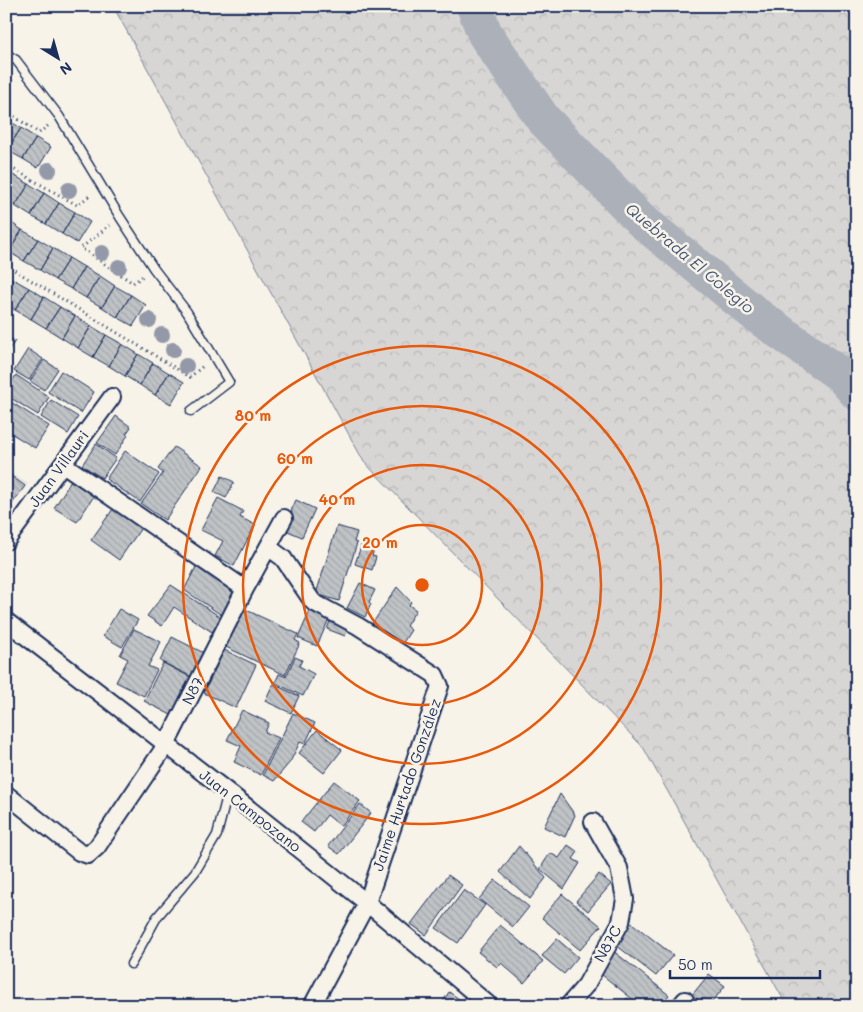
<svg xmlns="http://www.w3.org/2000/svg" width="863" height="1012" font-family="Mali,sans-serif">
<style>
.built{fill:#e6e5de}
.forest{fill:url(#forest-crowns);stroke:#798299}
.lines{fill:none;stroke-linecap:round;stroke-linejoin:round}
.river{stroke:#acb0b9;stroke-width:36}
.building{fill:url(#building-back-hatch);stroke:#1b2f5e}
.service-casing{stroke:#1b2f5e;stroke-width:11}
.minor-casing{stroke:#1b2f5e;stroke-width:20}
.path{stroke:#1b2f5e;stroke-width:3;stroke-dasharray:1 4;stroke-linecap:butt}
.service{stroke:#f7f3e8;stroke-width:8}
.minor{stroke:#f7f3e8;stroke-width:16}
.tree{fill:#9399a9}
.ring{fill:none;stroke:#e8590c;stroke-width:2.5}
.labels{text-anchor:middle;stroke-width:5;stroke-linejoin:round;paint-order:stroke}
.street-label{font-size:15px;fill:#1b2f5e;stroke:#f7f3e8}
.water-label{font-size:16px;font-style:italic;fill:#465679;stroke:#f7f3e8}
.centre{fill:#e8590c;stroke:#f7f3e8;stroke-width:2.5}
.ring-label{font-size:15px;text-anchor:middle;font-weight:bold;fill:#e8590c;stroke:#f7f3e8;stroke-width:5;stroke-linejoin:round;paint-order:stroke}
</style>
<defs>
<pattern id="forest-crowns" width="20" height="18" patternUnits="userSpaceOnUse" patternTransform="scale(1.25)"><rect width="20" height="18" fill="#d7d6d4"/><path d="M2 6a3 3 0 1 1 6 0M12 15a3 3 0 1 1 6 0" fill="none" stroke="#b8b8b8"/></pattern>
<pattern id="building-back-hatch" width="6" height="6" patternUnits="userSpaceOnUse" patternTransform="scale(1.25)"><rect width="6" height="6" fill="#c0c3c5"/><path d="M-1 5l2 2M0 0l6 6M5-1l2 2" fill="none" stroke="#a4a8ac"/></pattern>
</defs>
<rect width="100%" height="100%" fill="#f7f3e8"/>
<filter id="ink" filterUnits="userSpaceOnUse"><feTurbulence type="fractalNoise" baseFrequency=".02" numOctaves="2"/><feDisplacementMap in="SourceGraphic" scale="10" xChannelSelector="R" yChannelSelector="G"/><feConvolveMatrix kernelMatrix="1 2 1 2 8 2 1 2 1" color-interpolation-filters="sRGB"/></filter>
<g filter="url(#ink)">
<path class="built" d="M6,470L28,484L6,514Z"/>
<path class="forest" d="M113,6H857V1006H787L643,747L364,462Z"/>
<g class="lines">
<path class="river" d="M474,6L485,34L543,119L642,221L759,317L841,375L857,393"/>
</g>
<path class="building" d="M6,119L21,128L7,150L6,149Z
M21,128L36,138L23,159L7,150Z
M36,138L51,147L38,168L23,159Z
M6,171L13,175L6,186Z
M13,175L29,184L15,206L6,201V186Z
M29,184L44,193L31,216L15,206Z
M44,193L59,203L46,224L31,216Z
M59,203L75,212L62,234L46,224Z
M75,212L90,222L77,243L62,234Z
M7,220L22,230L9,252L6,250Z
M22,230L38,239L24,261L9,252Z
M38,239L53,248L40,270L24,261Z
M53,248L69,258L55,280L40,270Z
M69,258L84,267L71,289L55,280Z
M84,267L100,276L86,298L71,289Z
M6,275L13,279L6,290Z
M100,276L115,286L102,307L86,298Z
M13,279L29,288L15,310L6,304V290Z
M115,286L131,295L117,317L102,307Z
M29,288L44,297L31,319L15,310Z
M131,295L146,305L133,326L117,317Z
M44,297L60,307L46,328L31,319Z
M60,307L75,316L62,338L46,328Z
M75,316L91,326L78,348L62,338Z
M91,326L106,335L93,357L78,348Z
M106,335L122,344L109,366L93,357Z
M6,336L15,341L6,354Z
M122,344L138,354L125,376L109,366Z
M28,349L43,359L29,380L14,371Z
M138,354L153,363L140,385L125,376Z
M44,360L58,369L44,390L30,381Z
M153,363L169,373L155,395L140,385Z
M61,371L94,392L81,413L48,392Z
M169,373L184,382L171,404L155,395Z
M16,375L49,397L38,415L6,395V391Z
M6,399L49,426L35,448L6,430Z
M51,400L78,417L68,434L41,417Z
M116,416L131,427L126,434L128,435L115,455L97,443Z
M96,444L116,458L102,478L82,465Z
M174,447L202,466L165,520L141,504L163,473L158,469Z
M125,451L159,474L140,502L106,479Z
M6,472L25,486L6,512Z
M222,476L234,482L226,498L214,492Z
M71,481L94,496L77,522L54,508Z
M218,498L243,511L240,517L255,525L234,566L215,556L223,541L201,530Z
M296,500L315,509L302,537L283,529Z
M113,509L141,528L119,560L91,540Z
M337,526L357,532L354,542L357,543L339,601L316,594Z
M362,543L375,547L372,556L376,557L372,570L355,564Z
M198,563L238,588L223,616L184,590Z
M360,583L375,590L369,602L371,604L365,617L347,608Z
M171,585L222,618L212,632L174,607L162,626L147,616Z
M397,587L411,602L409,605L416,610L406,626L411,630L402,644L372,624Z
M313,604L332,612L317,646L298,638Z
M119,609L138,620L122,647L103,636Z
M244,609L298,634L295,640L300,643L285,675L226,647Z
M332,616L350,624L345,636L327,629Z
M134,629L161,642L148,666L157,670L144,696L116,682L128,659L120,655Z
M172,637L204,653L192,677L160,661Z
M224,650L256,665L236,708L204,693Z
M295,657L302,660L299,666L314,674L303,696L275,683L279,674L286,677Z
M163,663L192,678L173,716L144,701Z
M273,684L299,696L291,713L265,701Z
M242,710L269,723L265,732L279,738L261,775L234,762L241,746L227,740Z
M293,713L315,723L305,744L300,742L290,762L274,781L263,775Z
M317,730L342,750L324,773L299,753Z
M334,781L360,801L341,826L327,815L314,832L301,822Z
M560,794L575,815L565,837L544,827Z
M360,804L371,813L339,854L328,846Z
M568,845L578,852L573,859L580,863L564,889L540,869L550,853L559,858Z
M519,846L546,878L530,899L500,872Z
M599,874L611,884L588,911L576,901Z
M448,875L462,885L426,935L411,924Z
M495,880L529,907L513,927L479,899Z
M464,890L485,905L458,943L436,928Z
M562,894L601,926L580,950L542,918Z
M628,920L673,955L656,976L616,945Z
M500,925L543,961L524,983L501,963L497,967L478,952Z
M557,939L578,957L564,974L542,956Z
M612,950L669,995L660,1006H641L596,970Z
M709,974L725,986L709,1006H705L692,995Z
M449,992L469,1006H440Z
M627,998L637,1006H621Z"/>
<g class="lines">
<defs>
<path id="service" d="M6,54L16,60L59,116L120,217L154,269L187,312L229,382L191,411
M131,964L157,917L195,872L217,835L228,792"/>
<path id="minor" d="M63,464L245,589
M6,541L112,397
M268,547L283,558L313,602L358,626L435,675L440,686L367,903L312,1006
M6,621L228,792L367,903L490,1006
M6,794L79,852L88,855L97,847L166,745L245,589L284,518
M568,1006L586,985L621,922L625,899L619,868L593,822
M680,1006L685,1000"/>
</defs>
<use href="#service" class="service-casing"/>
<use href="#minor" class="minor-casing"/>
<path class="path" d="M6,111L39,133L49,125
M6,165L77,205L91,195
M110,225L81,248L133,283L143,276
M6,265L190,377L203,366"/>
<use href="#service" class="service"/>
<use href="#minor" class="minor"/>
</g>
<g class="tree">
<circle cx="49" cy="170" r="8"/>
<circle cx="69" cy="190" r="8"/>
<circle cx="102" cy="253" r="8"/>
<circle cx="119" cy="267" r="8"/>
<circle cx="149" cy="320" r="8"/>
<circle cx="162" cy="335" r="8"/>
<circle cx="173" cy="350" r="8"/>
<circle cx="186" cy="366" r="8"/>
</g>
</g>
<g class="ring">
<circle cx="422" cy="585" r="60"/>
<circle cx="422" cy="585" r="120"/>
<circle cx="422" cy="585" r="179"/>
<circle cx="422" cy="585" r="239"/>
</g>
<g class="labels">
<g class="street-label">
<text transform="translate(59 469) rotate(-54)" y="5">Juan Villauri</text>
<text transform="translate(193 691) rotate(-63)" y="5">N87</text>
<text transform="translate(407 785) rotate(-71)" y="5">Jaime Hurtado González</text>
<text transform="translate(250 811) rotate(38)" y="5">Juan Campozano</text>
<text transform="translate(608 944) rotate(-61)" y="5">N87C</text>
</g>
<g class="water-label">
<text transform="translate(690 258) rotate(40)" y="6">Quebrada El Colegio</text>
</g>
</g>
<circle cx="422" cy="585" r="8" class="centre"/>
<g class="ring-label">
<text x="253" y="421">80 m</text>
<text x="295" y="464">60 m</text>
<text x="337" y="505">40 m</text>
<text x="380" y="548">20 m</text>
</g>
<rect width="863" height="1012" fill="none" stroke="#f7f3e8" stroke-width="25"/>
<rect x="12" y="12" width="838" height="987" fill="none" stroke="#1b2f5e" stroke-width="2" filter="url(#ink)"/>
<g transform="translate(58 58) rotate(143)" stroke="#f7f3e8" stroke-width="4" paint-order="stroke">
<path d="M0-4L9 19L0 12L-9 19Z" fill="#1b2f5e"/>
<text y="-8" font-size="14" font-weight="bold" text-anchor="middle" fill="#1b2f5e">N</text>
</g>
<path d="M670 970v8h150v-8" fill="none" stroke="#1b2f5e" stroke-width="2.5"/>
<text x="678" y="970" font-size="15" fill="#1b2f5e" stroke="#f7f3e8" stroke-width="4" paint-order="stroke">50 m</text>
</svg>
